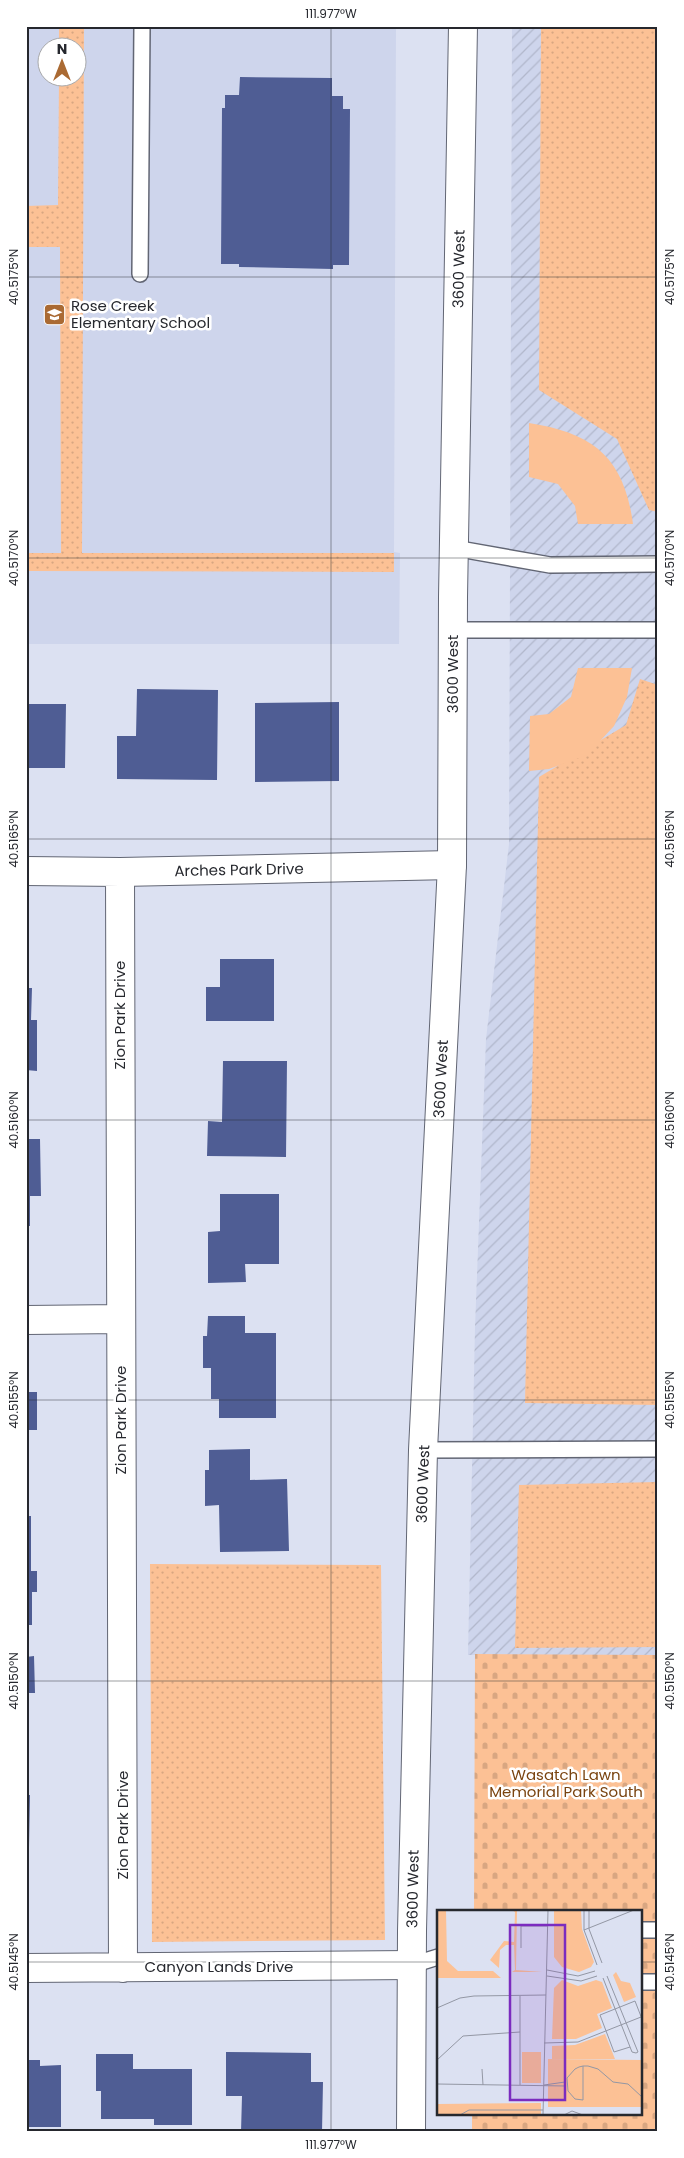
<svg xmlns="http://www.w3.org/2000/svg" width="684" height="2158" font-family="Poppins,sans-serif">
<style>
.built{fill:#ced5ec;fill-rule:evenodd}
.industrial{fill:url(#industrial-furrows)}
.grass{fill:url(#grass-dots)}
.cemetery{fill:url(#cemetery-stones)}
.garden{fill:#fcc195}
.building{fill:#4f5d94}
.lines{fill:none;stroke-linecap:round;stroke-linejoin:round}
.lane-casing{stroke:#626674;stroke-width:18}
.street-casing{stroke:#626674;stroke-width:30}
.secondary-casing{stroke:#626674;stroke-width:30}
.lane{stroke:#fff;stroke-width:15}
.street{stroke:#fff;stroke-width:28}
.secondary{stroke:#fff;stroke-width:28}
.ticks{fill:none;stroke:#26282e;stroke-width:1;stroke-opacity:0.45}
.labels{text-anchor:middle;stroke-width:5;stroke-linejoin:round;paint-order:stroke}
.street-label{font-size:15px;fill:#26282e;stroke:#fff}
.poi-label{font-size:15px;fill:#26282e;stroke:#fff;text-anchor:start}
.park-label{font-size:15px;fill:#7a4410;stroke:#fff}
.inset-road{fill:none;stroke:#9397a4;stroke-width:1}
.view{fill:#7b2cbf;fill-opacity:0.15;stroke:#7b2cbf;stroke-width:2.5}
.inset-edge{fill:none;stroke:#26282e;stroke-width:2.5}
.neatline{fill:none;stroke:#26282e;stroke-width:2}
.ticks-label{font-size:12px;text-anchor:middle;fill:#26282e}
</style>
<defs>
<pattern id="industrial-furrows" width="10" height="10" patternUnits="userSpaceOnUse" patternTransform="scale(1.25)"><rect width="10" height="10" fill="#ced5ec"/><path d="M-1 1l2-2M0 10L10 0M9 11l2-2" fill="none" stroke="#b1b7cb"/></pattern>
<pattern id="grass-dots" width="8" height="8" patternUnits="userSpaceOnUse" patternTransform="scale(1.25)"><rect width="8" height="8" fill="#fcc195"/><path d="M2 2h.1M6 6h.1" fill="none" stroke="#d8a681" stroke-width="1.8" stroke-linecap="round"/></pattern>
<pattern id="cemetery-stones" width="16" height="16" patternUnits="userSpaceOnUse" patternTransform="scale(1.25)"><rect width="16" height="16" fill="#fcc195"/><path d="M2 7V4a2 2 0 0 1 4 0v3zM10 15v-3a2 2 0 0 1 4 0v3z" fill="#d8a681"/></pattern>
</defs>
<rect width="100%" height="100%" fill="#dce1f2"/>
<path class="built" d="M26,26H396L394,552L400,553L399,644H26ZM48,48H78V78H48Z"/>
<path class="industrial" d="M512,26H658V1655H468L475,1328L486,1039L509,844Z"/>
<path class="grass" d="M59,26H84L82,553H394V572L28,571V553H61L60,247H26V206L58,205L59,78H78V48L59,47Z
M541,26H658V512L649,510L617,439L539,390Z
M640,679L658,685V1405L525,1403L539,777L626,725Z
M658,1482V1647L515,1648L519,1485Z
M150,1564L381,1565L385,1940L152,1942Z"/>
<path class="cemetery" d="M475,1654L658,1655V2132H472V2114H640V1912H474Z"/>
<path class="garden" d="M529,423C593,433 624,457 633,524H578L575,506L558,484L529,477Z
M578,668H632L627,697L614,726L587,755L549,769L529,771L530,716L549,714L571,697Z"/>
<path class="building" d="M240,77L332,78V96H343V109H350L349,265H333V269L239,267V264H221L222,108H225V95H239Z
M137,689L218,690L217,780L117,779V736H136Z
M339,702V781L255,782V703Z
M26,704H66L65,768H26Z
M220,959H274V1021H206V987H220Z
M26,988H32L31,1020H37V1071L26,1070Z
M223,1061H287L286,1157L207,1156L208,1121L222,1122Z
M26,1139H40L41,1196H30V1226H26Z
M220,1194H279V1264H245L246,1282L208,1283V1232L220,1231Z
M208,1316H245V1333H276V1418H219V1399H211V1368H203V1336H207Z
M26,1392H37V1430H26Z
M250,1449V1480L287,1479L289,1551L220,1552L219,1505L205,1506V1470H209V1450Z
M26,1516H31V1571H37V1592H32V1625H26Z
M34,1656L35,1693H26V1657Z
M26,1795H30L29,1847H26Z
M226,2052L311,2053V2082H323L322,2132H241L242,2096H226Z
M96,2054H133V2069H192V2125H154V2119H101V2091H96Z
M26,2060H40V2066L61,2065V2127H26Z"/>
<g class="lines">
<defs>
<path id="lane" d="M140,274L142,26
M454,548L550,565L658,564
M453,630H658
M423,1450L658,1449
M640,1930H658
M412,1965L438,1957
M640,1982H658"/>
<path id="street" d="M26,871L120,872L452,865
M120,872L123,1968
M26,1320L121,1319
M26,1968L412,1965"/>
<path id="secondary" d="M411,2132L412,1931L423,1450L452,865L453,597L463,26"/>
</defs>
<use href="#lane" class="lane-casing"/>
<use href="#street" class="street-casing"/>
<use href="#secondary" class="secondary-casing"/>
<use href="#lane" class="lane"/>
<use href="#street" class="street"/>
<use href="#secondary" class="secondary"/>
</g>
<path class="ticks" d="M331,26V2132M26,277H658M26,558H658M26,839H658M26,1120H658M26,1400H658M26,1681H658M26,1962H438M640,1962H658"/>
<defs>
<symbol id="school-square" viewBox="-11 -11 22 22"><rect x="-9" y="-9" width="18" height="18" rx="4" fill="#aa6a33" stroke="#fff"/><path d="M0-5L7-2L0 1L-7-2ZM-4 1L0 2.5L4 1V4Q0 6-4 4Z" fill="#fff"/></symbol>
</defs>
<g fill-rule="evenodd">
<use href="#school-square" x="42" y="302" width="25" height="25"/>
</g>
<g class="labels">
<g class="street-label">
<text transform="translate(459 269) rotate(-89)" y="5">3600 West</text>
<text transform="translate(453 674) rotate(-90)" y="5">3600 West</text>
<text transform="translate(239 870) rotate(-1)" y="5">Arches Park Drive</text>
<text transform="translate(120 1015) rotate(-90)" y="5">Zion Park Drive</text>
<text transform="translate(441 1079) rotate(-87)" y="5">3600 West</text>
<text transform="translate(121 1420) rotate(-90)" y="5">Zion Park Drive</text>
<text transform="translate(423 1484) rotate(-88)" y="5">3600 West</text>
<text transform="translate(123 1825) rotate(-90)" y="5">Zion Park Drive</text>
<text transform="translate(413 1889) rotate(-89)" y="5">3600 West</text>
<text x="219" y="1972">Canyon Lands Drive</text>
</g>
<g class="poi-label">
<text x="71" y="311">Rose Creek<tspan x="71" dy="17">Elementary School</tspan></text>
</g>
<g class="park-label">
<text x="566" y="1780">Wasatch Lawn<tspan x="566" dy="17">Memorial Park South</tspan></text>
</g>
</g>
<g transform="translate(437 1910)">
<rect width="205" height="205" fill="#dce1f2"/>
<path d="M0,0H9L10,51L21,61H56L64,68H0ZM75,0H105L80,1L79,60L105,62H75L78,60L77,35H69L63,40L62,58L53,50L67,31L77,32L78,2ZM117,0H144L145,19L157,52L154,57L142,62L125,57L117,47ZM179,62L184,71L193,73L199,87L187,92L176,65ZM125,70L141,76L159,70L165,72L175,98L160,104L165,118L139,129H115L117,78ZM168,124L178,149H115V136L138,135ZM85,142H104V173H85ZM104,193V205H0V194Z" fill="#fcc195"/>
<path d="M111,149L205,150V197H111Z" fill="#fcc195"/>
<path class="inset-road" d="M147,0V20L160,55M152,0V19L165,53M147,20L197,0M84,38V16H110M110,60L141,66L158,61M110,66L144,71L160,66M166,68L195,142L199,143L201,142L170,66M83,86V175M0,98L23,88L37,86L109,85M107,133L141,132L204,107M193,137L177,142L163,105L198,91L205,109M0,150L26,126L83,122M146,156V190L138,189L131,181L130,168L138,159L142,157L146,156H151L161,159L176,172L191,174L205,187M45,159L46,175M0,174L129,176M107,175L128,172M23,205L32,200H106M106,205L111,0M127,205L135,201L146,205"/>
<path class="view" d="M73,15H128V190H73Z"/>
<rect width="205" height="205" class="inset-edge"/>
</g>
<rect width="684" height="2158" fill="none" stroke="#ffffff" stroke-width="55"/>
<g transform="translate(62 62)"><circle r="24" fill="#ffffff" stroke="#a8a9ab"/>
<path d="M0-4L9 19L0 12L-9 19Z" fill="#aa6a33"/>
<text y="-8" font-size="14" font-weight="bold" text-anchor="middle" fill="#26282e">N</text>
</g>
<rect x="28" y="28" width="628" height="2102" class="neatline"/>
<g class="ticks-label">
<text x="331" y="18">111.977°W</text>
<text transform="translate(14 277) rotate(-90)" y="4">40.5175°N</text>
<text transform="translate(670 277) rotate(-90)" y="4">40.5175°N</text>
<text transform="translate(14 558) rotate(-90)" y="4">40.5170°N</text>
<text transform="translate(670 558) rotate(-90)" y="4">40.5170°N</text>
<text transform="translate(14 839) rotate(-90)" y="4">40.5165°N</text>
<text transform="translate(670 839) rotate(-90)" y="4">40.5165°N</text>
<text transform="translate(14 1120) rotate(-90)" y="4">40.5160°N</text>
<text transform="translate(670 1120) rotate(-90)" y="4">40.5160°N</text>
<text transform="translate(14 1400) rotate(-90)" y="4">40.5155°N</text>
<text transform="translate(670 1400) rotate(-90)" y="4">40.5155°N</text>
<text transform="translate(14 1681) rotate(-90)" y="4">40.5150°N</text>
<text transform="translate(670 1681) rotate(-90)" y="4">40.5150°N</text>
<text transform="translate(14 1962) rotate(-90)" y="4">40.5145°N</text>
<text transform="translate(670 1962) rotate(-90)" y="4">40.5145°N</text>
<text x="331" y="2149">111.977°W</text>
</g>
</svg>
